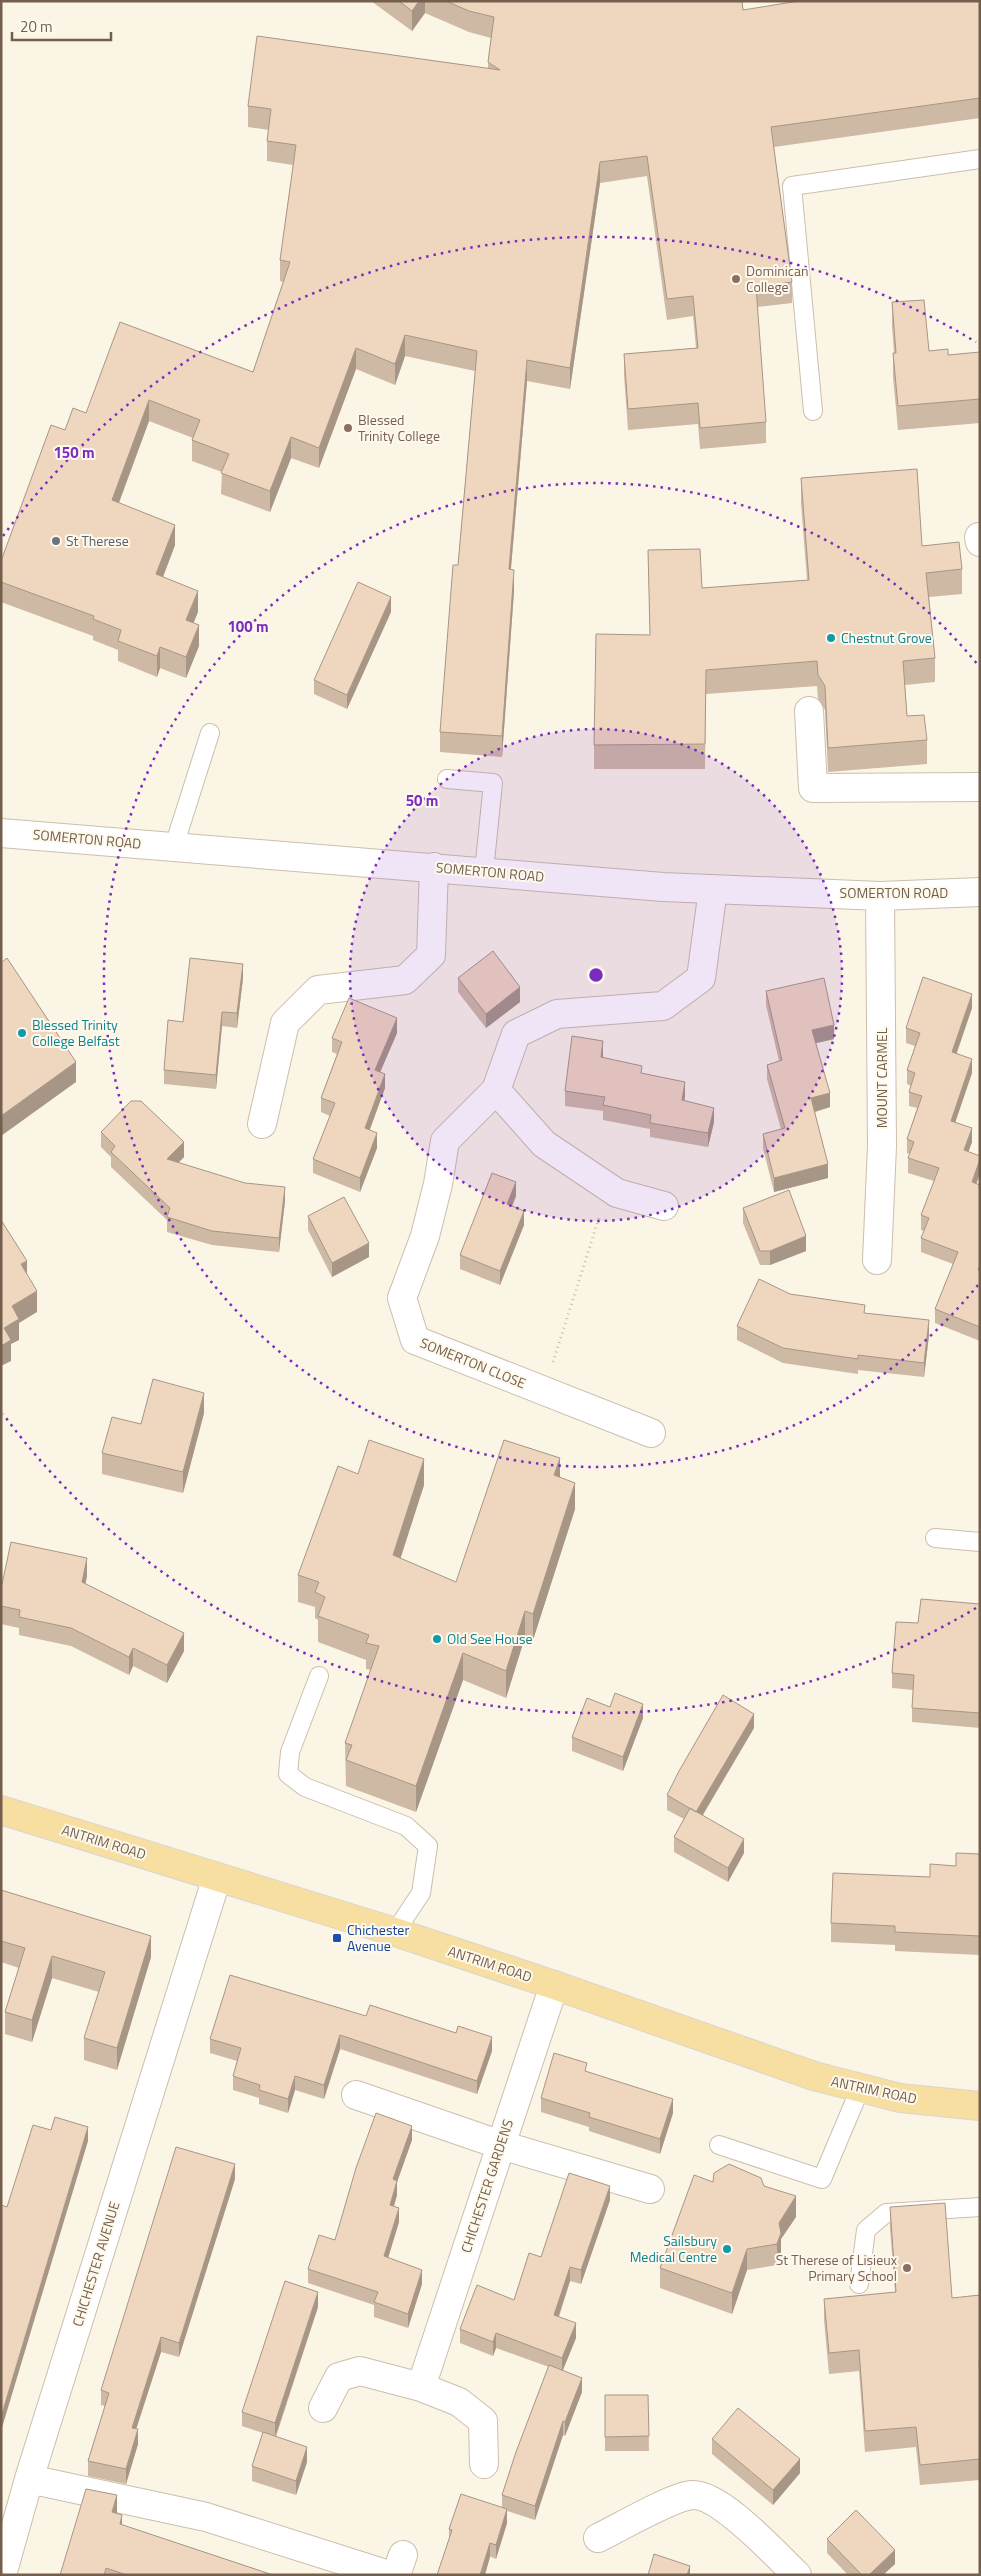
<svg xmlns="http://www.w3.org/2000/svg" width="981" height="2576" font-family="'Titillium Web',sans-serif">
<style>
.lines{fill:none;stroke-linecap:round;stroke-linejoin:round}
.lane-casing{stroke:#cdbead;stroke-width:20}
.street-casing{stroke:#cdbead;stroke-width:30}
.primary-casing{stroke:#dbd5d0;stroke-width:30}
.path{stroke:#d4bba2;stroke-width:3;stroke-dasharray:1 4;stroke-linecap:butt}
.lane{stroke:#fff;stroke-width:18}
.street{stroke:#fff;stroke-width:28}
.primary{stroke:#f7dfa2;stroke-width:28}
.wall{fill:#ceb9a4}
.shaded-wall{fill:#a79686}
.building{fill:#efd7bf;stroke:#a79686}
.ring{fill:none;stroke:#7b2cbf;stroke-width:2.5;stroke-dasharray:2.5 5}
.education-dot{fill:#8d6e63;stroke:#fef9ed;stroke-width:2}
.worship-dot{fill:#6b7280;stroke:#fef9ed;stroke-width:2}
.culture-dot{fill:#0f9aa8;stroke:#fef9ed;stroke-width:2}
.transit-dot{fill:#1a4fb4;stroke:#fef9ed;stroke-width:2}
.labels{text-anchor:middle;stroke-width:4;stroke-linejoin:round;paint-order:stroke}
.education-label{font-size:14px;fill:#785e54;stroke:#fef9ed;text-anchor:start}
.worship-label{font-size:14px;fill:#5b616d;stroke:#fef9ed;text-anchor:start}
.culture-label{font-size:14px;fill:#0d838f;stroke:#fef9ed;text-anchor:start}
.street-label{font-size:14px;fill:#745e4c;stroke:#fef9ed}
.transit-label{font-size:14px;fill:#164399;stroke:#fef9ed;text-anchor:start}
.centre{fill:#7b2cbf;stroke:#fef9ed;stroke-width:2.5}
.ring-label{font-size:15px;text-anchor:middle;font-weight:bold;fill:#7b2cbf;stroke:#fef9ed;stroke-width:4;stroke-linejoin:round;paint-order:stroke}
</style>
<rect width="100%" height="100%" fill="#fbf5e6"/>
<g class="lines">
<defs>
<path id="lane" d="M813,411L792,186L980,159
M447,779L493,783L484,871
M174,846L210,733
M935,1538L980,1542
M319,1676L290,1752L288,1774L305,1787L406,1826L428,1846L421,1893L395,1932
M719,2145L822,2179L860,2089
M859,2284L866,2230L886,2213L980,2207"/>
<path id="street" d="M979,537L980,542
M809,711L813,788L980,787
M1,833L663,887L880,896L980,892
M496,1090L544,1144L617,1193L664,1206
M262,1124L285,1023L318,990L405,980L431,955L434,867
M877,1260L882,1146L880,896
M651,1433L415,1340L402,1298L425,1236L438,1184L445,1141L496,1090L516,1034L557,1014L663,1006L701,978L713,889
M356,2095L501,2145L650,2189
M421,2387L554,1985
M323,2408L339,2377L360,2371L421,2387L459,2402L483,2421L484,2464
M29,2479L206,2517L389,2575
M598,2538C619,2528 671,2497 692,2495C720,2493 776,2555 797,2575
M2,2575L29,2479L217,1877
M396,2575L403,2555"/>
<path id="primary" d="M1,1810L395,1932L554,1985L814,2076L900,2098L980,2106"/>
</defs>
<use href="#lane" class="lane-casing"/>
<use href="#street" class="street-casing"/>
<use href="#primary" class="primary-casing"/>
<path class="path" d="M553,1362L599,1218"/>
<use href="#lane" class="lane"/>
<use href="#street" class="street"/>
<use href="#primary" class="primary"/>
</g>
<path class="wall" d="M371,1H742L743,10L980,1V118L774,147L792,282V303L757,307L766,422V443L700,449L698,424L628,430L624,375V354L696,348L693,316L667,320L647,176L600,183L570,389L527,381L511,569L514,591L502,757L440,752V732L458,565L475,371L405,356L395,385L356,369L319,468L291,458L270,512L221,494L222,472L192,461V440L193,438L149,421L119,503L175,545L163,577L198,612L193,623L199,646L186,678L160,668L157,677L118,661V650L93,640V636L1,602V561L65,430L86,413L253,372L283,282L280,281V260L293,165L267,161V141L269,130L248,127V106L488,68V62L491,38L469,32L425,13L412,31Z
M892,302L929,351L948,355L980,352V423L898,430L893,377V353H894L892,326Z
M801,478L922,546L962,569V594L929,597L935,658V682L905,685L907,716L927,740V764L828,772L825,710L818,699L817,686L706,694L705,769H594V745L650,635L648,550L702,588L807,580L801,503Z
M391,612L347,709L314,694V680Z
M243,978L237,1028L222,1026L216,1089L164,1084V1070L183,1022Z
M458,978L520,1002L486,1028L458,992Z
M766,991L834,1039L816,1043L830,1107L815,1112L828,1178L774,1192L763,1148V1134L781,1129L767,1079V1065L779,1061L766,1005Z
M972,1008L957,1053L972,1073L955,1122L972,1142L968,1152L980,1173L976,1184L980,1185V1341L935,1323V1309L953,1264L921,1252V1238L924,1231L921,1230V1215L934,1181L908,1173V1158L910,1154L907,1153V1139L917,1108L909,1106V1092L911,1086L907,1084V1070L915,1046L906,1043V1028Z
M397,1033L380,1072L385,1088L369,1130L377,1148L360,1192L313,1173V1159L330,1116L321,1112V1098L337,1054L332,1052V1038Z
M603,1055V1058L642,1074L685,1096L684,1101L714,1122L708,1147L650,1137V1129L603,1120V1111L565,1106V1091Z
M101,1132L184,1157L178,1163L285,1201L279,1252L212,1245L167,1232V1220L111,1167V1157L101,1147Z
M516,1196L512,1206L524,1225L500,1285L460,1269V1255Z
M743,1208L806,1251L770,1265H760L743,1223Z
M308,1216L369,1257L332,1277L308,1230Z
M790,1294L865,1313L929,1335L924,1377L858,1370V1374L783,1363L737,1340V1326Z
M204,1413L183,1493L102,1474V1453L141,1424Z
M358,1474L424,1485L400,1558L456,1582L560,1477L575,1509L533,1640L525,1637L506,1698L463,1680L416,1812L346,1786L345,1743L371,1670L366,1669V1660L318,1642V1620L315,1618V1607L298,1602V1575Z
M87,1576L85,1584L184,1651L167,1683L133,1666L129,1675L71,1646L19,1635V1628L1,1624V1589Z
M980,1604V1728L912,1722V1708L913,1690L892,1688V1673L918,1623Z
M643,1718L623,1771L572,1751V1737Z
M754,1728L703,1815L744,1853L728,1882L674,1852V1837L684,1819L667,1810V1795Z
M980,1854V1955L895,1951V1945L831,1942V1923Z
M1,1890L151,1957L117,2070L84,2060V2038L99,1992L52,1978L32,2042L5,2034V2012L19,1968L1,1962Z
M366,2016L492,2051L477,2094L340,2049L324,2099L295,2090L288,2113L259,2104V2098L233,2090V2076L237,2061L210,2053V2039Z
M587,2071L673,2113L660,2154L589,2131V2127L541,2112V2098Z
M412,2140L397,2182V2195L394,2206L399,2222L388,2258L422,2284L408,2328L374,2317V2305L308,2283V2269L335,2240Z
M235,2179L179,2357L161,2352L136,2429L138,2444L126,2484L88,2476V2461L105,2406L101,2405V2390Z
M713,2182L764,2186L796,2217L781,2239V2254L777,2265L747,2270L732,2314L660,2288V2268Z
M610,2200L581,2284L570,2281L559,2317L576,2338L563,2370L582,2392L565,2436L563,2435L535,2520L507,2511V2523L496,2559L449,2539V2529L502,2507V2495L549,2367L496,2348L493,2356L460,2343V2329L514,2300L541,2257Z
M890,2207L952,2298L980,2295V2480L920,2485L916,2447L865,2452L859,2371L829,2374L824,2320V2299L895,2292L890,2228Z
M318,2307L276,2437L307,2462L296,2495L252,2481V2466L263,2433L242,2426V2412Z
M605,2395H648L649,2451H605Z
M712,2439L800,2473L773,2505L712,2454Z
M117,2513L122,2525L273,2575H60Z
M827,2539L895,2564L883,2575H848L827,2553Z"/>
<path class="shaded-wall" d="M419,1H425V13L412,31V11Z
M600,162V183L570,389V368Z
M405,335V356L395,385V364Z
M356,348V369L319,468V448Z
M527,360V381L509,590V569Z
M149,400V421L112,521V500Z
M291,437V458L270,512V491Z
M175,525V545L156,595V574Z
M514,570V591L502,757V736Z
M198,591V612L186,641V620Z
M391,597V612L347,709V695Z
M199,625V646L186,678V657Z
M160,647V668L157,677V656Z
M243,964V978L237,1028V1013Z
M520,987V1002L486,1028V1014Z
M972,994V1008L952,1066V1052Z
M222,1012V1026L216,1089V1075Z
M397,1018V1033L375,1084V1070Z
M834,1025V1039L812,1044V1030Z
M603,1041V1055L601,1072V1057Z
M972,1059V1073L951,1135V1121Z
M76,1062V1082L1,1136V1116Z
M385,1074V1088L365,1143V1128Z
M685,1082V1096L682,1115V1100Z
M830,1093V1107L811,1113V1098Z
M714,1108V1122L708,1147V1133Z
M972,1128V1142L964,1164V1150Z
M377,1133V1148L360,1192V1178Z
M184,1142V1157L167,1174V1159Z
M980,1159V1173L972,1197V1182Z
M828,1164V1178L774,1192V1178Z
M516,1182V1196L507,1219V1204Z
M285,1187V1201L279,1252V1238Z
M524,1211V1225L500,1285V1271Z
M806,1236V1251L770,1265V1251Z
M369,1243V1257L332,1277V1263Z
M27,1261V1282L21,1264Z
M37,1291V1312L19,1323V1340L11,1344V1361L1,1366V1346L4,1328L12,1306Z
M929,1320V1335L924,1377V1363Z
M204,1393V1413L183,1493V1472Z
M560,1458V1484L554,1475Z
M424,1459V1485L393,1582V1555Z
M575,1483V1509L533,1640V1614Z
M87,1558V1576L82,1601V1582Z
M525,1611V1637L506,1698V1671Z
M184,1633V1651L167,1683V1665Z
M133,1648V1666L129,1675V1657Z
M463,1653V1680L416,1812V1786Z
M643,1704V1718L623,1771V1757Z
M754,1714V1728L696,1826V1812Z
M744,1839V1853L728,1882V1868Z
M151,1936V1957L117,2070V2048Z
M52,1956V1978L32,2042V2020Z
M340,2035V2049L324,2099V2085Z
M492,2037V2051L477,2094V2081Z
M295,2076V2090L288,2113V2099Z
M673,2099V2113L660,2154V2139Z
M412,2126V2140L397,2182V2195L390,2220V2205L393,2179Z
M88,2127V2141L1,2431V2417Z
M235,2164V2179L179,2357V2343Z
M610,2186V2200L581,2284V2270Z
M796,2196V2217L781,2239V2254L777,2265V2244L779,2223Z
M399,2208V2222L384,2271V2256Z
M747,2249V2270L732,2314V2293Z
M570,2267V2281L554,2330V2315Z
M422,2270V2284L408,2328V2314Z
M318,2292V2307L275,2437V2423Z
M576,2323V2338L562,2372V2358Z
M496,2333V2348L493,2356V2342Z
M161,2337V2352L132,2442V2428Z
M582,2378V2392L565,2436V2422Z
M563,2421V2435L535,2520V2506Z
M138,2429V2444L126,2484V2469Z
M307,2447V2462L296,2495V2481Z
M800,2459V2473L773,2505V2490Z
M117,2495V2514L112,2512Z
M507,2509V2523L496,2559V2545Z
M122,2515V2534L120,2524Z
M490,2543V2557L485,2575H480Z
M895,2550V2564L883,2575H869Z
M690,2566V2575H687Z"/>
<path class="building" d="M399,1H419L412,11Z
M446,1H742L743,10L799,1H980V98L771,127L792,282L756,287L766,422L700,428L698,403L628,409L624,354L698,348L693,296L667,299L647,156L600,162L570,368L527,360L509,569L514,570L502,736L440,732L453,565H458L477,351L405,335L395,364L356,348L319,448L291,437L270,491L221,473L229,454L192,440L200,420L149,400L112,500L175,525L156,574L198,591L186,620L199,625L186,657L160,647L157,656L118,641L121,630L93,619L94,616L1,582V561L51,425L65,430L73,408L86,413L120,322L253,372L290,262L280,260L296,145L267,141L271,109L248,106L257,36L500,70L488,62L494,17L469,11Z
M924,300L929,351L948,349V355L980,352V399L898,406L893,353H896L892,302Z
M917,469L922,546L959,542L962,569L926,573L935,658L903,661L907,716L924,715L927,740L828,748L825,686L818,675L817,661L706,670L705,744L594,745L596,634L650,635L648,550L700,549L702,588L809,580L801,478Z
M358,582L391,597L347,695L314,680Z
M493,951L520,987L486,1014L458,978Z
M7,958L76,1062L1,1116V963Z
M190,958L243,964L237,1013L222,1012L216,1075L164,1070L168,1020L183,1022Z
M923,977L972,994L952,1052L972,1059L951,1121L972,1128L964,1150L980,1156V1159L972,1182L980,1185V1266L978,1270H980V1327L935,1309L958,1252L921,1238L929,1218L921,1215L939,1168L908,1158L914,1142L907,1139L922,1096L909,1092L915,1073L907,1070L920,1033L906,1028Z
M824,978L834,1025L812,1030L830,1093L811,1098L828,1164L774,1178L763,1134L785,1128L767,1065L782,1060L766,991Z
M349,998L397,1018L375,1070L385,1074L365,1128L377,1133L360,1178L313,1159L335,1103L321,1098L342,1042L332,1038Z
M572,1036L603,1041L601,1057L642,1066L641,1073L685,1082L682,1100L714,1108L708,1133L650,1123L651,1115L603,1105L605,1097L565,1091Z
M131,1101H141L184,1142L167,1159L245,1183L285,1187L279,1238L212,1231L167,1217L170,1208L111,1152L115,1146L101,1132Z
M492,1173L516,1182L507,1204L524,1211L500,1271L460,1255Z
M789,1190L806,1236L770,1251H760L743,1208Z
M344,1197L369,1243L332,1263L308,1216Z
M1,1220L27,1261L21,1264L37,1291L12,1306L19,1319L4,1328L11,1340L1,1346Z
M759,1279L790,1294L865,1305L864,1313L929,1320L924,1363L858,1355V1359L783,1348L737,1326Z
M153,1379L204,1393L183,1472L102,1453L112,1417L141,1424Z
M369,1440L424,1459L393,1555L456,1582L504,1440L560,1458L554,1475L575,1483L533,1614L525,1611L506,1671L463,1653L416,1786L346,1760L352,1745L345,1743L379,1646L366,1643L369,1635L318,1616L325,1597L315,1592L319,1582L298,1575L338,1466L358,1474Z
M11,1542L87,1558L82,1582L184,1633L167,1665L133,1648L129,1657L71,1628L19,1617L20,1610L1,1606V1589Z
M921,1599L980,1604V1713L912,1708L914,1675L892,1673L896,1622L918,1623Z
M615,1693L643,1704L623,1757L572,1737L587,1698L610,1707Z
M723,1695L754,1714L696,1812L667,1795L679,1771Z
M690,1808L744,1839L728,1868L674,1837Z
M956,1853L980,1854V1936L895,1932V1926L831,1923L833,1873L930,1877V1864L956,1866Z
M1,1890L151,1936L117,2048L84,2038L105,1972L52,1956L32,2020L5,2012L25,1948L1,1941Z
M230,1975L366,2016L370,2005L456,2033L458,2026L492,2037L477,2081L340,2035L324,2085L295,2076L288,2099L259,2090L260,2085L233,2076L241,2048L210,2039Z
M554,2053L587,2063L585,2071L673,2099L660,2139L589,2117L590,2113L541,2098Z
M376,2113L412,2126L393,2179L397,2181L390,2205L399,2208L384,2256L422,2270L408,2314L374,2302L378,2292L308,2269L319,2235L335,2240L356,2168Z
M55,2117L88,2127L1,2417V2205L7,2207L33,2125L51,2130Z
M176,2147L235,2164L179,2343L161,2337L132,2428L138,2429L126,2469L88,2461L109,2393L101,2390Z
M729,2164L761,2178L764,2186L796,2196L779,2223L781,2233L777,2244L747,2249L732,2293L660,2268L694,2175L713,2182L714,2173Z
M569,2173L610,2186L581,2270L570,2267L554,2315L576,2323L562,2358L496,2333L493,2342L460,2329L477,2285L514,2300L529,2253L541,2257Z
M945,2203L952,2298L980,2295V2363H979L980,2376V2459L920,2465L916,2427L865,2431L859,2350L829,2353L824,2299L896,2292L890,2207Z
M285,2281L318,2292L275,2423L242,2412Z
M549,2365L582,2378L565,2422L563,2421L535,2506L502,2495L516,2452Z
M605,2395H648L649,2436L605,2437Z
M738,2408L800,2459L773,2490L712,2439Z
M263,2432L307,2447L296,2481L252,2466Z
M86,2489L117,2495L112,2512L122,2515L120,2524L273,2575H127L106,2568L104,2575H60Z
M461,2494L507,2509L496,2545L490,2543L480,2575H437L452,2530L449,2529Z
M856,2510L895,2550L869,2575H862L827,2539Z
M654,2554L690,2566L687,2575H648Z"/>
<circle cx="596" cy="975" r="246" fill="#7b2cbf" fill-opacity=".12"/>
<g class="ring">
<circle cx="596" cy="975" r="246"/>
<path d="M978 1285A492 492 0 1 1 978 665"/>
<path d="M976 1608A738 738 0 0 1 3 1414M3 536A738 738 0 0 1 976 342"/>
</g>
<g class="education-dot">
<circle cx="736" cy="279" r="5"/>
<circle cx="348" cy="428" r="5"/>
<circle cx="907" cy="2268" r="5"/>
</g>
<circle class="worship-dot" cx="56" cy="541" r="5"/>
<g class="culture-dot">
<circle cx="831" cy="638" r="5"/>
<circle cx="22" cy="1033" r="5"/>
<circle cx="437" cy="1639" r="5"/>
<circle cx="727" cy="2249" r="5"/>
</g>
<rect class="transit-dot" x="332" y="1933" width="10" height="10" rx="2.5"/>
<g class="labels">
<g class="education-label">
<text x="746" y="276">Dominican<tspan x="746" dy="16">College</tspan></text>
<text x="358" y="425">Blessed<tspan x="358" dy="16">Trinity College</tspan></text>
<text x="897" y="2265" text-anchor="end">St Therese of Lisieux<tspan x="897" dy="16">Primary School</tspan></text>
</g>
<g class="worship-label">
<text x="66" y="546">St Therese</text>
</g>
<g class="culture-label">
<text x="841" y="643">Chestnut Grove</text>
<text x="32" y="1030">Blessed Trinity<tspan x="32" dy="16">College Belfast</tspan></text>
<text x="447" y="1644">Old See House</text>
<text x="717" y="2246" text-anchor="end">Sailsbury<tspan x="717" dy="16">Medical Centre</tspan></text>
</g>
<g class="street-label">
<text transform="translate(87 839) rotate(5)" y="5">SOMERTON ROAD</text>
<text transform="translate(490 872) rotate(5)" y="5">SOMERTON ROAD</text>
<text x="894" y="898">SOMERTON ROAD</text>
<text transform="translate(882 1078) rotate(-90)" y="5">MOUNT CARMEL</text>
<text transform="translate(473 1363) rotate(22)" y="5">SOMERTON CLOSE</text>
<text transform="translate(104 1842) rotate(17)" y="5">ANTRIM ROAD</text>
<text transform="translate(490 1964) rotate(18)" y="5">ANTRIM ROAD</text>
<text transform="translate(874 2090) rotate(12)" y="5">ANTRIM ROAD</text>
<text transform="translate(487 2186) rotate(-72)" y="5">CHICHESTER GARDENS</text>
<text transform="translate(96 2264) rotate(-73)" y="5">CHICHESTER AVENUE</text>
</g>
<g class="transit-label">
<text x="347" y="1935">Chichester<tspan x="347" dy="16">Avenue</tspan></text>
</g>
</g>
<circle cx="596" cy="975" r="8" class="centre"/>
<g class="ring-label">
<text x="74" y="458">150 m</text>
<text x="248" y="632">100 m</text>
<text x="422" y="806">50 m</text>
</g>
<rect width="981" height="2576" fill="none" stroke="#745e4c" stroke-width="5"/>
<path d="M12 32v8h99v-8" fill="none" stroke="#745e4c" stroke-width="2.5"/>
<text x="20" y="32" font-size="15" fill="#745e4c" stroke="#fef9ed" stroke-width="4" paint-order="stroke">20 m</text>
</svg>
